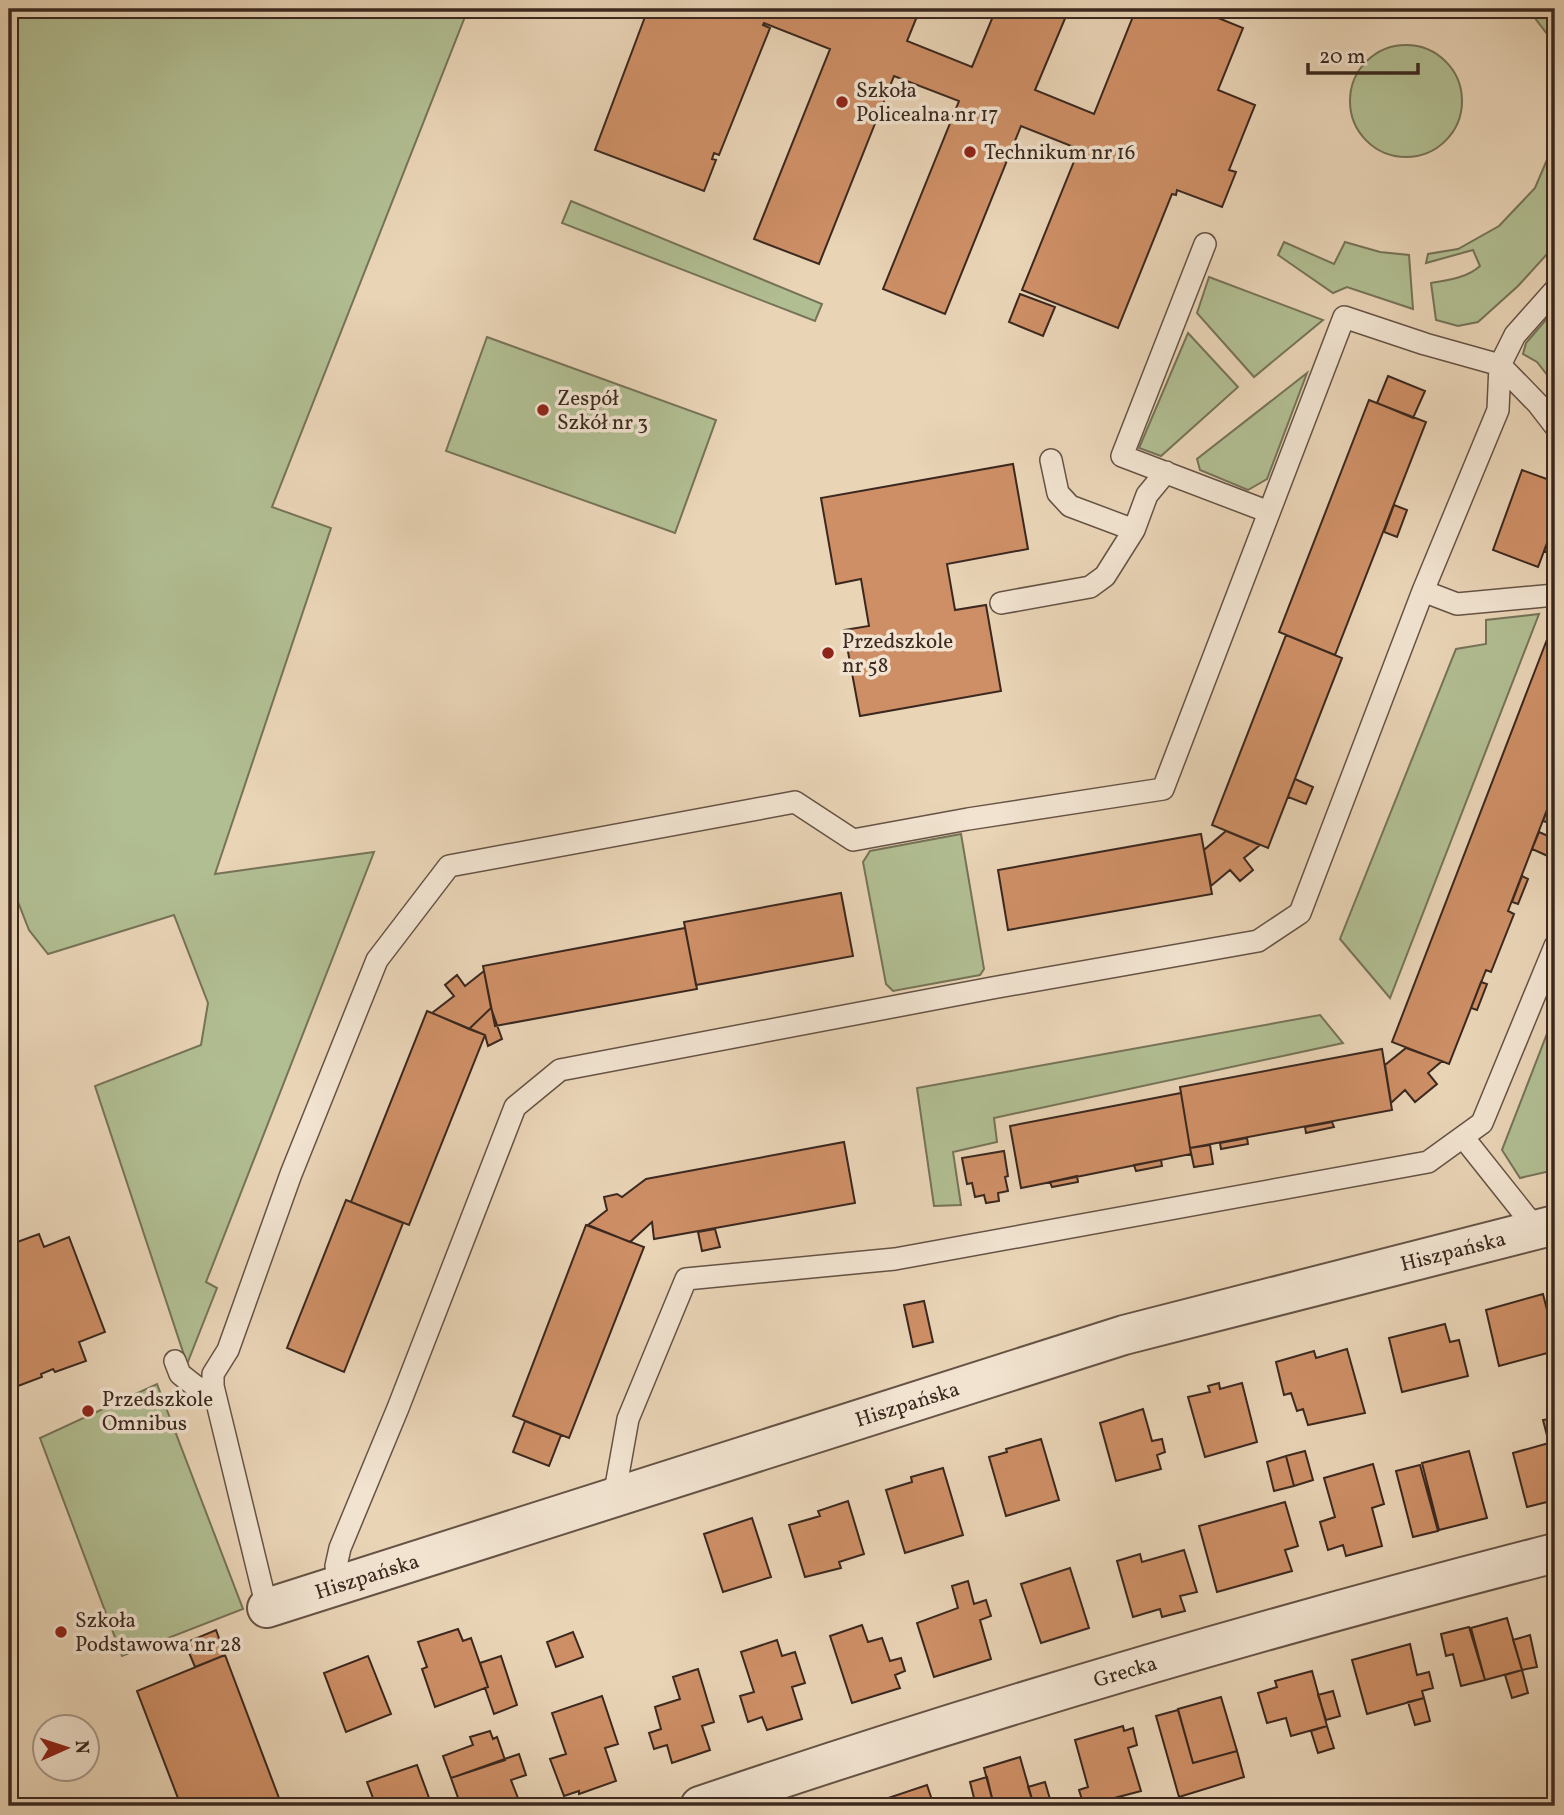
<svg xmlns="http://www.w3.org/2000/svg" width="1564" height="1815" font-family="Vollkorn,serif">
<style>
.green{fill:#b1be92;stroke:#767358;stroke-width:2}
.building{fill:#ce8f66;stroke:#3b281f;stroke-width:2}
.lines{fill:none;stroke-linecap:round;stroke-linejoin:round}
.service-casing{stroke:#665345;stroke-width:24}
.minor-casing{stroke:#665345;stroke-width:42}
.service{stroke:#f1e3d0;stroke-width:21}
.minor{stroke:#f1e3d0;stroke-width:38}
.poi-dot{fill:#8f2418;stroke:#f1e3d0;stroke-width:2.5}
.labels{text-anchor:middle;stroke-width:7;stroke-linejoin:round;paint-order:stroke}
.poi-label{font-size:21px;fill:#3b281f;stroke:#f1e3d0;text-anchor:start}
.street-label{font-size:21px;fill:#3b281f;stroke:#f1e3d0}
</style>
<rect width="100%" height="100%" fill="#e9d4b6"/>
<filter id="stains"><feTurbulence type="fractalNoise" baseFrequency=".00286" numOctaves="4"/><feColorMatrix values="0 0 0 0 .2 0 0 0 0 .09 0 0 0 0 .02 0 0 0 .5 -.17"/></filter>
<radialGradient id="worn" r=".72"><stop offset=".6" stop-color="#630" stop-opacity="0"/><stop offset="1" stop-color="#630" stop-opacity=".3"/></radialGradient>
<path class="green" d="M9,9H468L272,507L331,528L215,874L374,852L206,1282L217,1288L187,1364L95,1086L201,1045L208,1003L174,915L48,954L29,930L9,879Z
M1528,9H1555V65L1547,34Z
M1350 101a56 56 0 1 1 112 0a56 56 0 1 1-112 0Z
M1555,141V239L1548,253L1518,286L1478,322L1458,326L1436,320L1431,283C1448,280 1467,278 1480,266L1473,250L1426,263L1428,254L1458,249L1499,226L1535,188Z
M571,201L822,304L815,321L562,223Z
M1284,242L1334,264L1345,242L1380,252L1409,255L1413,309L1347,287L1333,293L1278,255Z
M1209,277L1323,320L1254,377L1197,313Z
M1555,309V385L1537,362L1523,354L1526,343Z
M1188,333L1238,387L1161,456L1139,448Z
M487,337L716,420L675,533L446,451Z
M1307,373L1267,479L1248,490L1200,470L1197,459Z
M1539,614L1390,998L1340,939L1456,649L1486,644V620Z
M961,834L984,969L980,975L893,991L886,984L863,862L870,851Z
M1555,1013V1170L1520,1178L1502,1150Z
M1320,1015L1343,1043L994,1118L997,1142L953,1152L961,1205L934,1206L917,1088Z
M157,1384L243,1609L122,1656L40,1438Z"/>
<path class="building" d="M648,9H826L843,15L845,9H920L907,41L972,67L996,9H1069L1035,90L1094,114L1136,9H1202L1201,11L1243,28L1218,90L1255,105L1229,170L1236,172L1222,207L1177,190L1176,195L1172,194L1118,328L1022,290L1079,149L1021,126L945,314L883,289L959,101L894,76L819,264L754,239L830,49L764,23L763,25L770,28L719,155L714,153L712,159L716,160L704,191L595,150Z
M1020,294L1055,307L1043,336L1009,322Z
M1388,376L1425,391L1413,418L1377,403Z
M1369,400L1426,422L1335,655L1279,632Z
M1013,464L1028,549L947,564L955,610L986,605L1001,691L860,716L844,630L869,626L861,579L836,584L821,498Z
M1522,470L1555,482V522L1538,567L1493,550Z
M1394,505L1407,510L1397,537L1384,532Z
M1555,522V555L1544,551Z
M1286,635L1342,658L1268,848L1212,825Z
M1548,637L1555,640V789L1508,911L1514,914L1491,972L1486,970L1449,1064L1392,1042Z
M1295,779L1313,787L1306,804L1288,797Z
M1553,795L1555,796V809L1550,823L1543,821Z
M1226,831L1260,845L1244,858L1253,870L1240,881L1230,870L1211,886L1204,850Z
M1539,832L1555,839L1550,857L1532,849Z
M1201,834L1212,894L1008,930L998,870Z
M1522,876L1528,879L1518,904L1512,902Z
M841,893L853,956L696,985L684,922Z
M685,928L697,989L495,1026L483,966Z
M484,971L491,1008L469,1029L432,1013L454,996L445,985L457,975L465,986Z
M1481,982L1487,984L1477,1010L1471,1008Z
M491,1008L502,1039L488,1046L485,1035L469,1029Z
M427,1011L485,1035L409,1225L351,1202Z
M1406,1048L1442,1061L1428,1073L1437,1084L1415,1102L1405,1090L1391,1103L1385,1065Z
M1382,1049L1392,1110L1190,1148L1180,1087Z
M1181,1093L1191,1154L1021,1188L1010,1126Z
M1332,1122L1334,1127L1306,1133L1305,1127Z
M1247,1138L1248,1144L1221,1149L1220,1143Z
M844,1142L855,1203L654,1239L652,1222L630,1242L588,1225L607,1210L604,1197L617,1194L622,1197L646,1179Z
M1210,1145L1213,1164L1194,1167L1190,1148Z
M1004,1151L1008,1176L1005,1177L1008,1191L998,1193L999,1201L986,1203L984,1195L975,1197L972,1183L967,1184L962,1158Z
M1161,1160L1162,1166L1136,1171L1134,1165Z
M1077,1176L1078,1182L1052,1187L1050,1182Z
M346,1200L403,1223L344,1372L287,1348Z
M586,1225L644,1247L569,1438L513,1416Z
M715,1229L720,1247L702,1251L698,1232Z
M39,1234L44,1247L69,1237L105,1332L79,1342L86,1361L55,1372L53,1369L41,1374L42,1377L10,1389L9,1245Z
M1543,1294L1555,1342V1351L1499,1366L1486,1310Z
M924,1301L933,1342L913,1347L904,1305Z
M1445,1324L1450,1342L1459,1340L1468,1376L1402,1392L1389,1338Z
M1347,1349L1365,1413L1308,1425L1303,1409L1297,1411L1291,1393L1284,1395L1276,1362L1314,1351L1316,1358Z
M1219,1383L1220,1389L1242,1383L1257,1442L1205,1457L1188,1397L1210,1392L1208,1386Z
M1143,1409L1152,1441L1162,1439L1165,1452L1157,1455L1161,1469L1116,1481L1100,1423Z
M1555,1418V1500L1527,1507L1513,1453L1549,1443L1543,1420Z
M525,1421L561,1435L549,1466L513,1452Z
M1041,1439L1059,1500L1006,1516L989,1457L1007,1452L1006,1449Z
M1305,1451L1313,1480L1294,1486L1286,1456Z
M1469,1451L1487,1518L1439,1530L1422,1463Z
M1286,1456L1294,1486L1274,1491L1267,1462Z
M1373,1464L1384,1504L1372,1508L1382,1546L1346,1556L1343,1545L1328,1550L1320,1522L1335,1517L1324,1478Z
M1420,1465L1438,1531L1413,1537L1396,1471Z
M943,1468L963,1535L905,1553L886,1490L912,1482L911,1477Z
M848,1501L864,1554L839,1562L841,1568L805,1577L789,1525L820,1516L818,1511Z
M1285,1502L1298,1546L1285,1550L1292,1571L1217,1592L1199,1526Z
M752,1518L771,1577L723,1592L704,1534Z
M1184,1550L1197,1592L1180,1596L1185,1611L1162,1617L1160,1609L1133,1617L1117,1561L1140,1554L1142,1562Z
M1070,1568L1089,1628L1041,1643L1021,1584Z
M968,1581L974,1604L986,1600L991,1616L980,1620L991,1659L934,1677L917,1623L958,1608L952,1586Z
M1507,1618L1522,1670L1485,1680L1471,1628Z
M862,1625L868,1642L882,1638L890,1661L901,1658L905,1671L895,1675L900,1688L852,1703L830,1636Z
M1469,1627L1485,1680L1461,1686L1453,1654L1446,1656L1441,1634Z
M458,1629L463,1641L471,1638L488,1687L435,1707L422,1669L427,1667L418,1642Z
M216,1630L225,1655L195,1667L185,1643Z
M573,1632L583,1657L556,1667L547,1642Z
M1530,1635L1537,1667L1522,1670L1513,1640Z
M777,1640L782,1656L795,1652L805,1683L792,1687L802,1719L767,1730L762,1717L748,1722L740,1696L754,1692L741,1652Z
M1410,1644L1417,1675L1429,1672L1433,1688L1422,1691L1424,1698L1367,1714L1352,1660Z
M225,1655L282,1806H181L137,1691Z
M368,1656L391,1714L346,1732L324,1673Z
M501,1656L517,1705L494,1714L485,1688L488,1687L480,1663Z
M698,1669L714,1722L702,1726L710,1750L672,1763L667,1745L654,1749L649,1733L661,1729L655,1707L680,1699L673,1677Z
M1522,1670L1528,1693L1512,1698L1505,1675Z
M1312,1671L1327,1726L1291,1736L1286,1718L1267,1723L1258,1693L1277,1687L1275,1681Z
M1333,1691L1340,1716L1326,1720L1318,1695Z
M602,1696L618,1744L605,1748L616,1781L579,1794V1791L564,1796L550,1759L566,1754L552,1713Z
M1221,1697L1237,1751L1193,1763L1178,1709Z
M1424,1698L1430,1721L1415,1725L1408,1702Z
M1178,1710L1193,1763L1237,1751L1244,1777L1179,1797L1156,1716Z
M1123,1726L1124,1731L1133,1728L1137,1745L1128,1748L1141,1791L1084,1806L1079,1790L1088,1787L1075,1740Z
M1327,1726L1334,1748L1318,1753L1311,1731Z
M490,1731L493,1739L497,1737L505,1760L451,1778L443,1756L473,1745L470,1737Z
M519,1754L526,1775L511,1780L521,1806H461L451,1778Z
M1020,1757L1034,1806H994L984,1768Z
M417,1765L432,1806H376L367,1782Z
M987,1777L994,1806H976L970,1782Z
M1045,1782L1052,1806H1034L1028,1787Z
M927,1785L934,1806H888L885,1799Z"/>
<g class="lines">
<defs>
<path id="service" d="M1205,244L1122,456L1269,512
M1051,460L1058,493L1070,506L1134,530L1147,495L1166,472
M1423,591L1457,604L1555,595
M1001,603L1090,587L1105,576L1134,530
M1463,1137L1537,1230
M175,1361L180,1374L199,1389L213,1386
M614,1497L628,1419L686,1279L895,1259L1428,1162L1482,1123L1555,946
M342,1584L336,1566L340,1548L398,1408L515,1107L560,1070L992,988L1258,941L1300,913L1423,591L1498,410L1500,365L1515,335L1555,290
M267,1608L213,1386V1374L228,1350L291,1174L377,960L449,866L795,802L853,840L968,819L1163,789L1344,317L1425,344L1500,365L1538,404L1555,426"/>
<g id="minor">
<path id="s1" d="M267,1608L1124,1335L1555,1225"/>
<path id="s2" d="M700,1806C982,1710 1267,1627 1555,1553"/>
</g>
</defs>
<use href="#service" class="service-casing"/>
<use href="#minor" class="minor-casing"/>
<use href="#service" class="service"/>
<use href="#minor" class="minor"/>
</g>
<g class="poi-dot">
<circle cx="842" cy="102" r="7"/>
<circle cx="970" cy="152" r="7"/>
<circle cx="543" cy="410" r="7"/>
<circle cx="828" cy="653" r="7"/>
<circle cx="88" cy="1411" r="7"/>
<circle cx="61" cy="1632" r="7"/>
</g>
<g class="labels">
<g class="poi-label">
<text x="856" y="97">Szkoła<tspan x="856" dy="24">Policealna nr 17</tspan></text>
<text x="984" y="159">Technikum nr 16</text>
<text x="557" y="405">Zespół<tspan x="557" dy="24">Szkół nr 3</tspan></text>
<text x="842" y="648">Przedszkole<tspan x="842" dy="24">nr 58</tspan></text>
<text x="102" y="1406">Przedszkole<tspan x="102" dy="24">Omnibus</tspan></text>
<text x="75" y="1627">Szkoła<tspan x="75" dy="24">Podstawowa nr 28</tspan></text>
</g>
<g class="street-label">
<text dy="7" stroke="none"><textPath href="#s1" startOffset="1239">Hiszpańska</textPath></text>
<text dy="7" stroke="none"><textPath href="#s1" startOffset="672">Hiszpańska</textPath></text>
<text dy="7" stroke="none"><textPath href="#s1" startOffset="105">Hiszpańska</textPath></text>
<text dy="7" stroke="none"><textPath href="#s2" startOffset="446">Grecka</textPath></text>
</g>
</g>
<rect width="1564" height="1815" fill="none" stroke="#e9d4b6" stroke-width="35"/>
<rect x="10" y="10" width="1543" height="1794" fill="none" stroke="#3b281f" stroke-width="3.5"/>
<rect x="18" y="18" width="1529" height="1780" fill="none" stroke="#3b281f" stroke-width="2"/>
<g transform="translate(66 1748) rotate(87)"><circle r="33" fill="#f1e3d0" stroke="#a89889" stroke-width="2"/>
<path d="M0-5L12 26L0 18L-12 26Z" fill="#8f2418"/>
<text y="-10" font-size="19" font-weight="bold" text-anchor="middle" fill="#3b281f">N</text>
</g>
<path d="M1308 63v10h110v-10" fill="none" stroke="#3b281f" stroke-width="3.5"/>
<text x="1319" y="63" font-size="21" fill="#3b281f" stroke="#f1e3d0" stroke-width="5" paint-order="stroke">20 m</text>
<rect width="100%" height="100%" filter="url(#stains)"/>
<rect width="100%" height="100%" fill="url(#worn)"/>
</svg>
